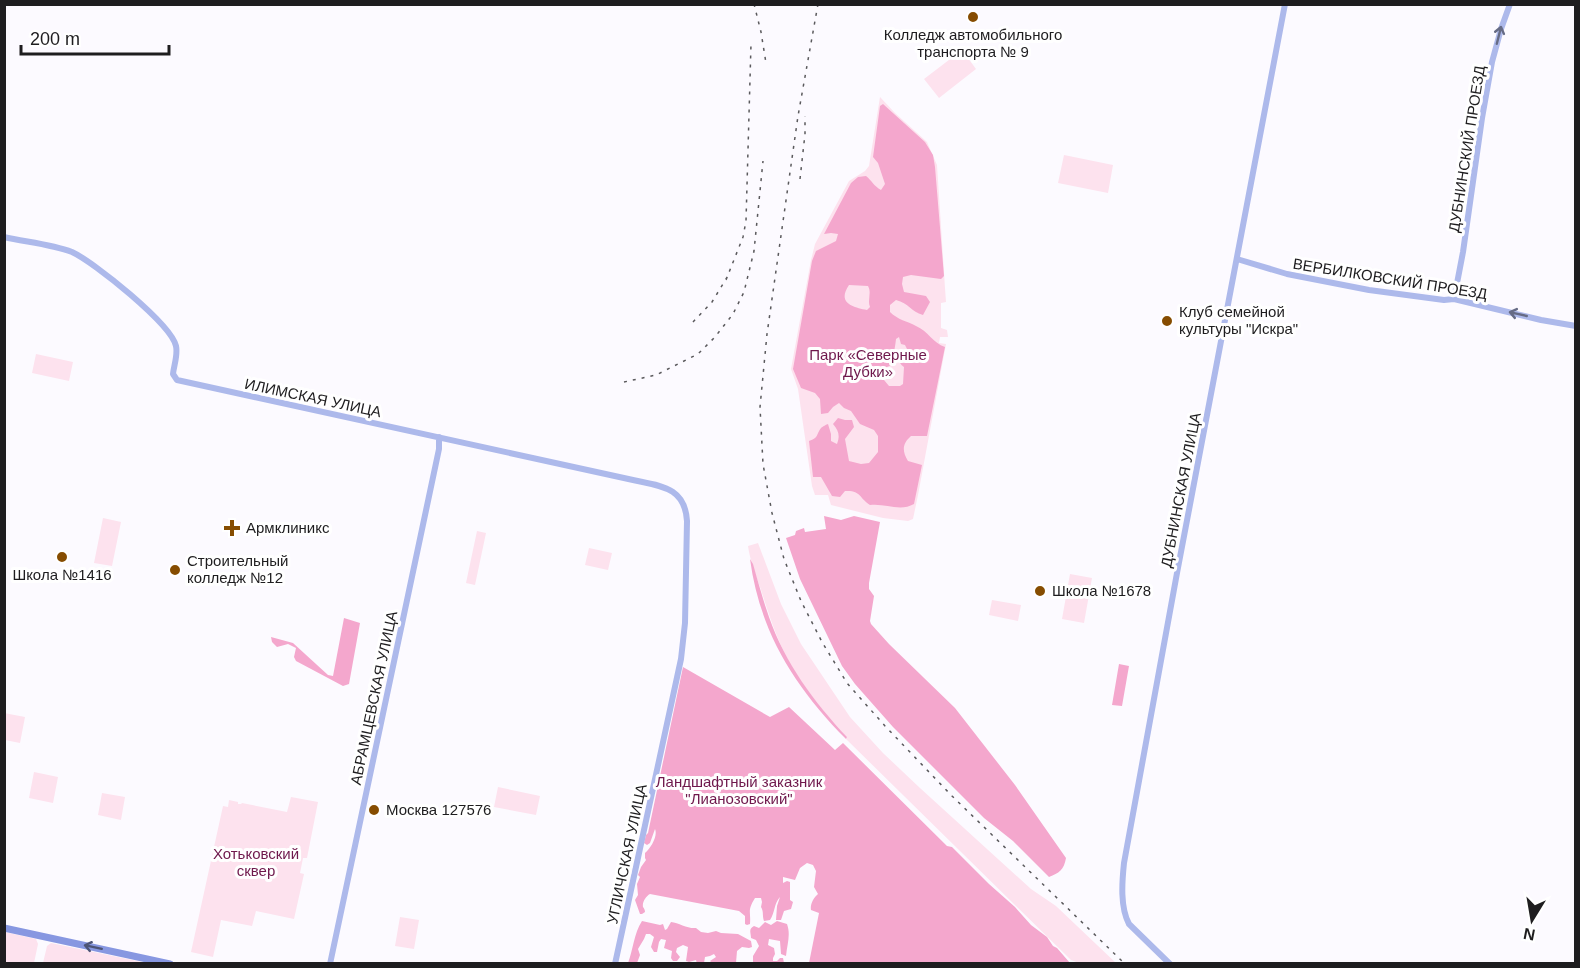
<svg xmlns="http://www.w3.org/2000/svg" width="1580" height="968" font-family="Arial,sans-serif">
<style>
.green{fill:#fde2ee}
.forest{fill:#f4a7cd;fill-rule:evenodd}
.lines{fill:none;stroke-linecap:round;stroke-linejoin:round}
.tertiary{stroke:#adb9eb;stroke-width:6}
.secondary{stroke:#8797e1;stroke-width:7}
.rail{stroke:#5a595c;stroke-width:1.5;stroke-dasharray:3 6;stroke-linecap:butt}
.oneway{stroke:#666b85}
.oneway2{stroke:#4d5476}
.poi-dot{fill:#864c01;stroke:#fff;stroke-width:2}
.labels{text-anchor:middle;stroke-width:6;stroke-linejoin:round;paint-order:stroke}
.poi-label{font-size:15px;fill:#1e1d1f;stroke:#fff;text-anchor:start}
.street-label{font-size:15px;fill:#1e1d1f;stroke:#fff}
.park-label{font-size:15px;fill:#6f184c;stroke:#fff}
</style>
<rect width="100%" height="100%" fill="#fcfaff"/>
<path class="green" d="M962,50L976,69L939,98L924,79Z
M880,97L895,113L927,142L937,165L945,288L946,302L941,303V328L947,330L948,337H940L939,343L946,344L918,495L913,519L908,521L883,518L831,505L828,495H815L812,486L798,389L791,369L811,260L815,244L849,181L865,171L869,166Z
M1064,155L1113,165L1108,193L1058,183Z
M36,354L73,362L69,381L32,373Z
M103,518L121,522L112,566L94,563Z
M477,531L486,533L475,585L466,583Z
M758,543L781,604L801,644L850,717L883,753L920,788L1031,889L1056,906L1116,963H1079L1071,960L846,739L847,737C828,717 810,695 795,672C779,647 770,618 761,590C756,575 750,561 748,546Z
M589,548L612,553L608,570L585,565Z
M1070,574L1092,578L1084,623L1062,619Z
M992,600L1021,605L1018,621L989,615Z
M4,713L25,717L20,743L5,740Z
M34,772L58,777L53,803L29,798Z
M498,787L540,796L536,815L494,807Z
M102,793L125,797L121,820L98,815Z
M291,797L318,802L307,858H303L300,873L304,874L294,919L256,911L252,926L221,920L213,957L191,952L223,806L228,807L229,800L238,802V804H241L242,803L287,812Z
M400,917L419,920L414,949L395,946Z
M5,932L36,939L38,944L34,963H5Z
M51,943L147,963H43L47,946Z"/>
<path class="forest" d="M883,104L925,142L933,155L935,167L944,276L941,279L911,275L903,277L902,284L904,292L926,296L930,302L923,315C911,312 909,303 896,300L890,305V312C898,320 907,321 916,326C928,331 933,343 945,347L927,436H911C902,444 902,451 908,461L922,465L914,504C900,512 885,503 870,505C859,498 861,490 845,491L840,497L832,496L821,477H813L809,441C819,438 816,434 821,428C822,427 827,424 828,424L831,434V441L837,444C840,436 839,431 833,424L838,418L845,420H852L854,427L845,439L849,461L861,464L869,463L878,452V436L874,430L860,424L851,411L844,408L839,403L833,407L828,413L821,414L820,399L815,393L801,388L793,369L812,261L816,251L836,241L838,234L831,233L824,234L851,183L858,177L866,176C872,181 874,186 881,190L885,184L878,163L873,157L880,106ZM849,285L868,286C872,293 867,300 870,307L867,310C852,307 837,303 849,285ZM899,337L901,344L905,345L907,349C900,355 895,360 904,367L903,384L900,386H889L884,380L887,367L894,364C893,354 895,349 896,339Z
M824,516L841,520L854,516L880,522L869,583V589L874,596L870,621L871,624L889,644L955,708L1015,785L1066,858C1064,870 1059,873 1049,877L1013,841L984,818L893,727L855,684L842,666L800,579L786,538L795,535L796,531L804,528L805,532L826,529Z
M750,559L753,564C758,582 763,600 769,617C785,663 814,702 847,737L846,739C795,687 760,633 750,559Z
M344,618L360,623L349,684L343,686L296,661L294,657L296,648L288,644L277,647L272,642L271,637L293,643L328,675L333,676Z
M1119,664L1129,666L1122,706L1112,705Z
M683,667L770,717L789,707L835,750L843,743L947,846L952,847L989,884L1015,907L1031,925L1047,937L1053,946L1057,948L1070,963H809L819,913L811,910C810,905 813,898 818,894L814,887L816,871L813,865L807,863L800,868L795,880L783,877V883L787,881L790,882V900L793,902L791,909L784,911L781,920H776L777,906L780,897C774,903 775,913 770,920L764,921C762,915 764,912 761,907L762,902L761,898H755C747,911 751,911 750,924L747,925L745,924V916L739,911L650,894C646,896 642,902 643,907C644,908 645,910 645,912L642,914H640L635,900L638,895L637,884L640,877L638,875L641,867L646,860L645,858V853C651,848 658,836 655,829L650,843L647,845L644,843L646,835L648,833Z
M642,921L660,925L663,924L665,930L667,929L671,922C679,923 688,929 696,928L701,932L708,933L716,931L721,933L738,934L751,941L752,947L749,948L742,947L737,951L736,963H712L710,961L716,957L714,954L710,956L705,957L704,963L697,964L696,960L689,962L686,961L688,947L683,945L677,948L676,952L680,957L677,961H673L671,958L672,951L664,948L666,940L661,939L659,942L657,952H654L651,947L654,937L650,934H646L644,939L638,949L640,955L637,963H628C633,950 634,933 642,921Z
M777,921L787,924C791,935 787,945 786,956L781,954L780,941L769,939L768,945L774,948L775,954L773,958V961H777L780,958H783L784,963H753V956L759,946L756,940L751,938C751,933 748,929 754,926L759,928L765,922L771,925Z"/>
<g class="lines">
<path class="tertiary" d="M4,237C26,242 51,244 72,252C94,262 171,324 176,346C178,355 174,365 173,374L177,380L633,480C661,486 685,487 687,521L685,623L681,659L615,964
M1237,259L1287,274L1369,290L1444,300L1454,299L1541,320L1576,326
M1454,299L1463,252L1482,118L1492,62L1501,29L1510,4
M330,964L439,449V437
M1170,964L1129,924C1120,907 1122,882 1124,863L1177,573L1285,4"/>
<path class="secondary" d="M4,928L170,964"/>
<path class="rail" d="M754,4L761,32L766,63
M818,4L798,116L767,334L760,407L763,464L772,513L784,559L801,601L822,642L847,683L885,726L952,796L1125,964
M800,179L805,134V116
M726,280L743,237L746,221L751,44
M693,322L712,302L729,274
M624,382L656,375L698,354L715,337L733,314L744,292L754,251L763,161"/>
</g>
<defs><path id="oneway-shaft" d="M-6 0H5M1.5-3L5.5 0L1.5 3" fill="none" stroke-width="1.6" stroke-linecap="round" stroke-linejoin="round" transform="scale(1.5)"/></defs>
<g class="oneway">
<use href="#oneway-shaft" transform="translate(1499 35) rotate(-76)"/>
<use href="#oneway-shaft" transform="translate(1518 314) rotate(-167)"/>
</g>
<use class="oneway2" href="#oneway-shaft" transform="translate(93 947) rotate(-168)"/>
<g class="poi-dot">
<circle cx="973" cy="17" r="6"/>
<circle cx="1167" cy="321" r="6"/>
<path d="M229 519h6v6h6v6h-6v6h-6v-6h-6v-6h6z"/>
<circle cx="62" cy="557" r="6"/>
<circle cx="175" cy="570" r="6"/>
<circle cx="1040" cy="591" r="6"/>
<circle cx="374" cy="810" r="6"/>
</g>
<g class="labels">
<g class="poi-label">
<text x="973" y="40" text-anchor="middle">Колледж автомобильного<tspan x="973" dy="17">транспорта № 9</tspan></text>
<text x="1179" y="317">Клуб семейной<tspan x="1179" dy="17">культуры "Искра"</tspan></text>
<text x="246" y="533">Армклиникс</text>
<text x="187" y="566">Строительный<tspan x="187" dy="17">колледж №12</tspan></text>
<text x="62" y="580" text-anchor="middle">Школа №1416</text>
<text x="1052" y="596">Школа №1678</text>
<text x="386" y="815">Москва 127576</text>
</g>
<g class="street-label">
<text transform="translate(1467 149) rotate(-81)" y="5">ДУБНИНСКИЙ ПРОЕЗД</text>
<text transform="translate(1390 279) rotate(9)" y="5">ВЕРБИЛКОВСКИЙ ПРОЕЗД</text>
<text transform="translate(313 398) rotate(12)" y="5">ИЛИМСКАЯ УЛИЦА</text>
<text transform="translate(1181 490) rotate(-79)" y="5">ДУБНИНСКАЯ УЛИЦА</text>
<text transform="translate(374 698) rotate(-78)" y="5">АБРАМЦЕВСКАЯ УЛИЦА</text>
<text transform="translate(627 854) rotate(-78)" y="5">УГЛИЧСКАЯ УЛИЦА</text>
</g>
<g class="park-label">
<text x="868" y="360">Парк «Северные<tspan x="868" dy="17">Дубки»</tspan></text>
<text x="739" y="787">Ландшафтный заказник<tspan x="739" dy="17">"Лианозовский"</tspan></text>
<text x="256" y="859">Хотьковский<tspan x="256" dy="17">сквер</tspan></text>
</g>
</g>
<rect width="1580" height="968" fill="none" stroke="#1e1d1f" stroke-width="12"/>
<g transform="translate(1532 920) rotate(191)" stroke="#ffffff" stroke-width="4.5" paint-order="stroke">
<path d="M0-4.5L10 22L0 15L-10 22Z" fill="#1e1d1f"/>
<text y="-9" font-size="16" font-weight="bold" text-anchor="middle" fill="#1e1d1f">N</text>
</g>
<path d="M21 45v9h148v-9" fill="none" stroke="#1e1d1f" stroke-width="3"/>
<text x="30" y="45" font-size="18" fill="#1e1d1f" stroke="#ffffff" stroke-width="4.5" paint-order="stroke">200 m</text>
</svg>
